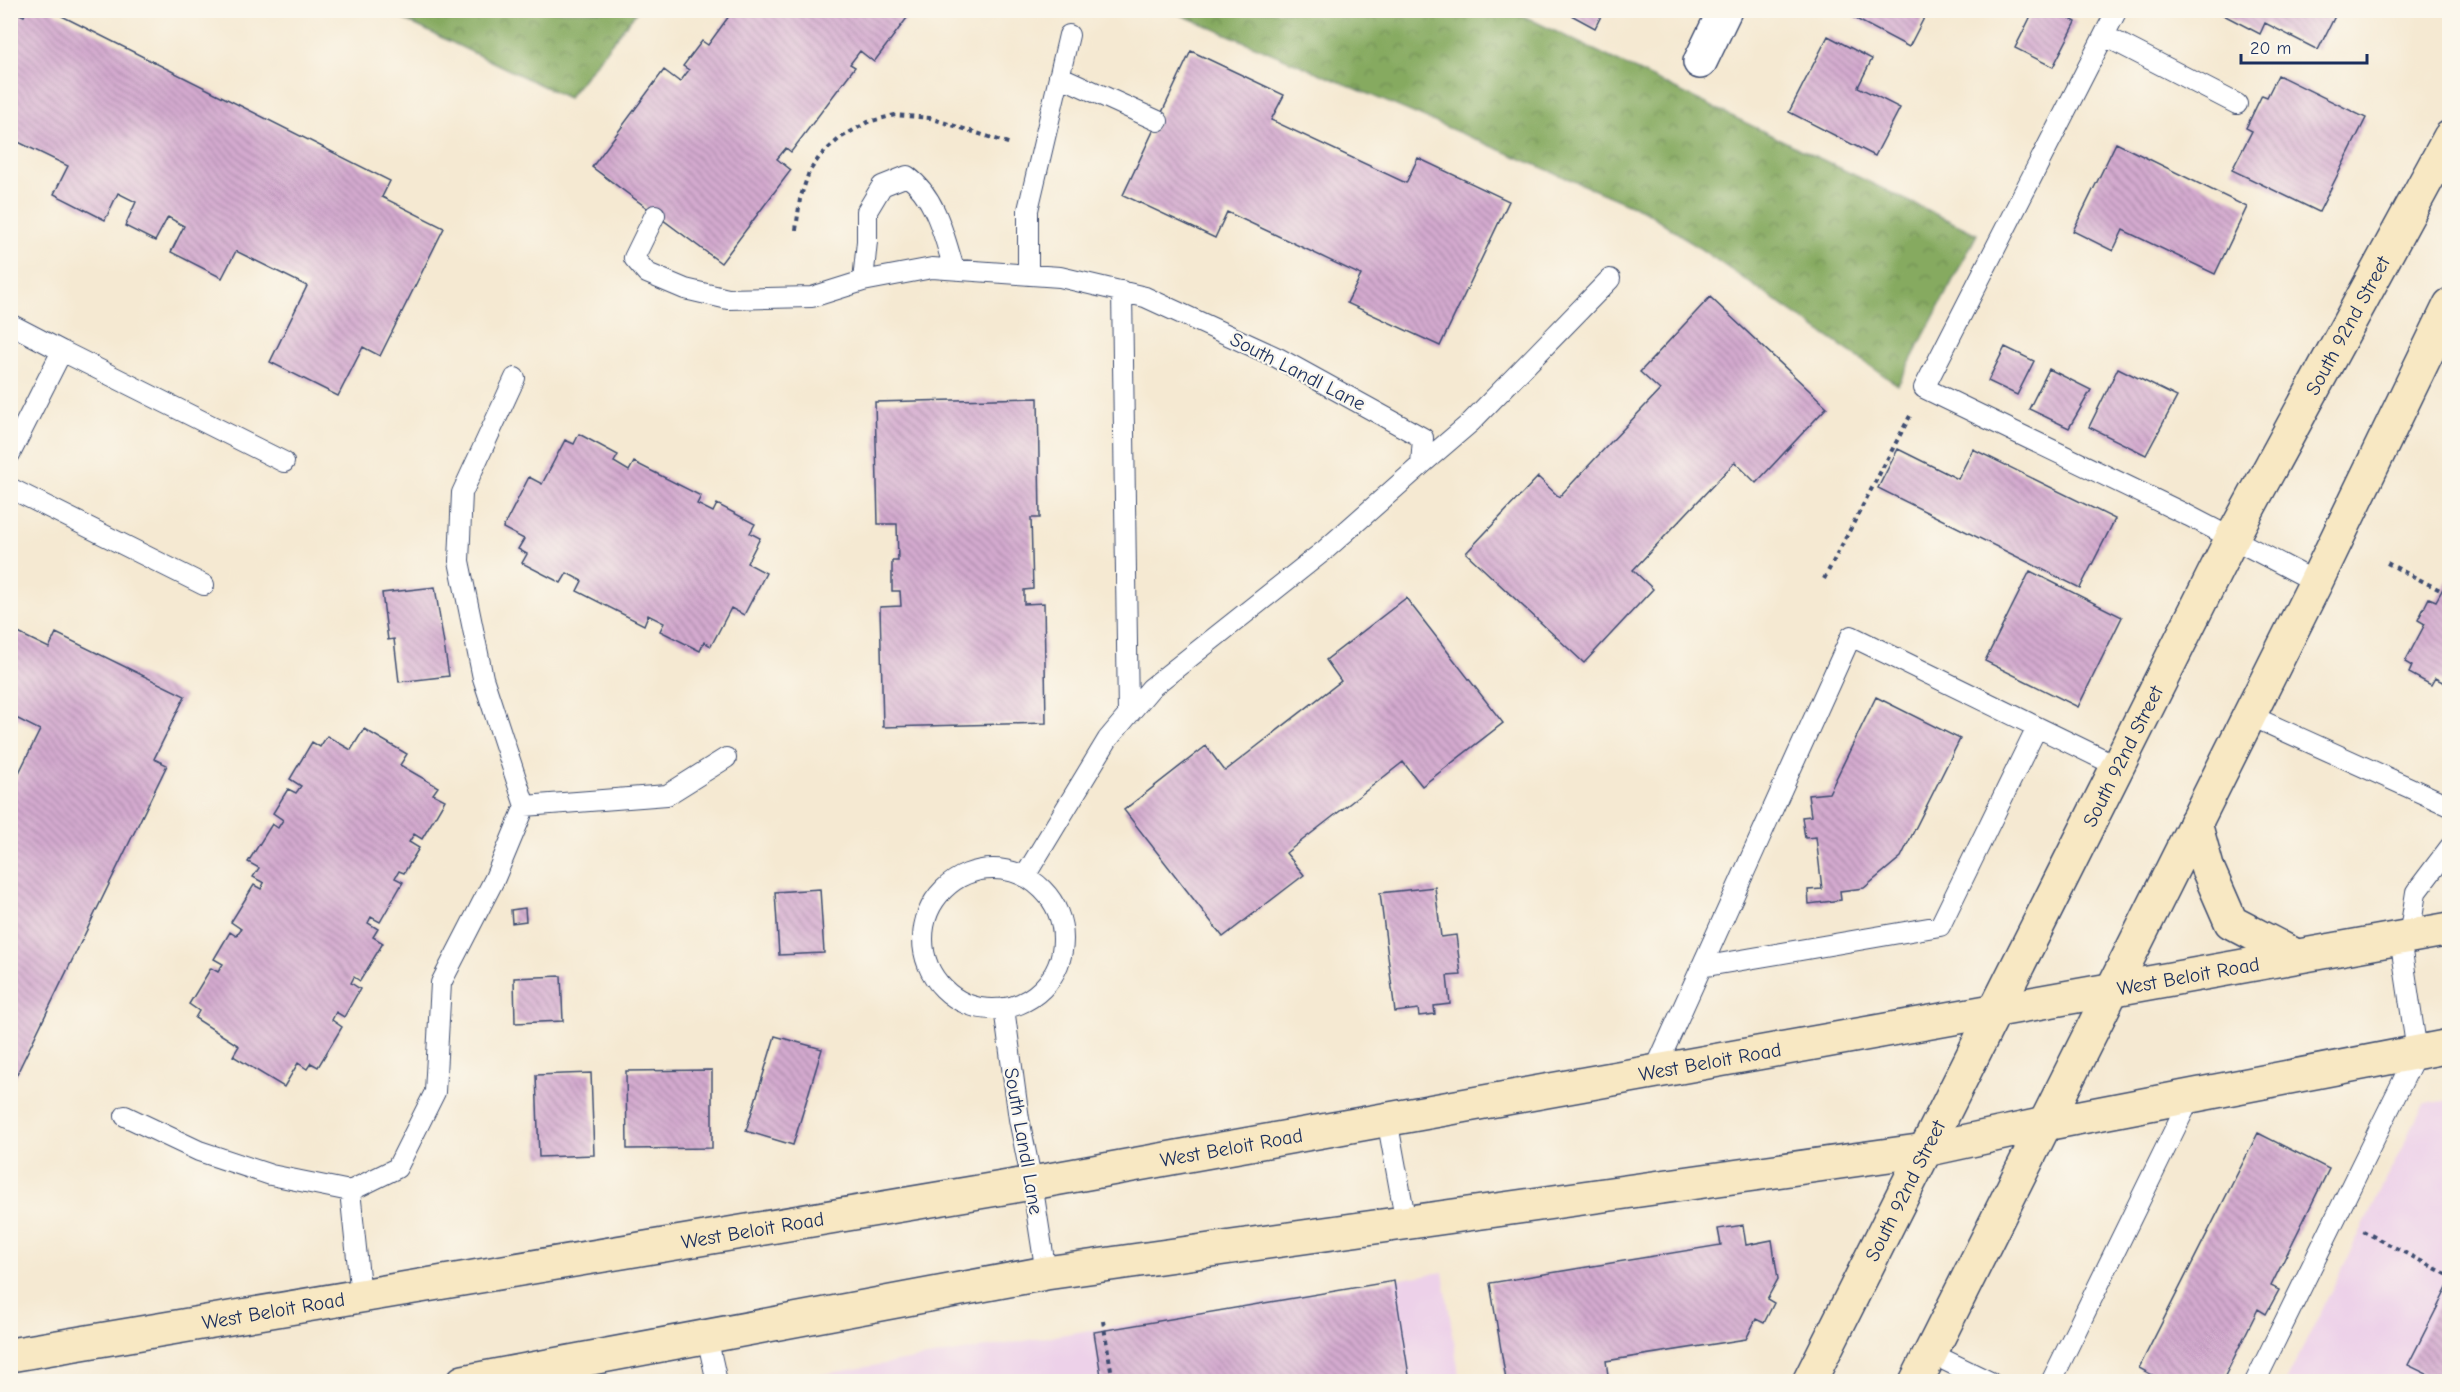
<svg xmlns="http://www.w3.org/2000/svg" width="2460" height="1392" font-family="'Comic Neue',sans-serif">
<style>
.built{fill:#edd1e9}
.forest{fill:url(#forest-crowns);stroke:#506c5f;stroke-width:1.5}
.building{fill:url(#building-back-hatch)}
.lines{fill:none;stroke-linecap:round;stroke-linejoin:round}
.service-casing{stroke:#3c4b6f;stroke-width:22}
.minor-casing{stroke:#3c4b6f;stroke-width:36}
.secondary-casing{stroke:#3c4b6f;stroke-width:36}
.path{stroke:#3c4b6f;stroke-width:4;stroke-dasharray:4.5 4.5;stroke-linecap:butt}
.service{stroke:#fff;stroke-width:20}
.minor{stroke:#fff;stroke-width:33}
.secondary{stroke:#f8e8c3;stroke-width:33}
.labels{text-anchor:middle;stroke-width:4.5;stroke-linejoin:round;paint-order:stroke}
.street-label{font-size:20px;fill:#1b2f5e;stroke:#fbf7ec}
</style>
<defs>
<pattern id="forest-crowns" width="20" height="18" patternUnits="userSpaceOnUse" patternTransform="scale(1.5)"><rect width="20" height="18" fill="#86aa60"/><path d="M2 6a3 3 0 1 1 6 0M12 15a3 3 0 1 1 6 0" fill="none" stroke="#6d8b52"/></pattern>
<pattern id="building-back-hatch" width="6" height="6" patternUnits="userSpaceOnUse" patternTransform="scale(1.5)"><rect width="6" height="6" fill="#d4aacf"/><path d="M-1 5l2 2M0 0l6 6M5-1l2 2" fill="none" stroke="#ab8bab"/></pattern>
</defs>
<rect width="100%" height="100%" fill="#fbf7ec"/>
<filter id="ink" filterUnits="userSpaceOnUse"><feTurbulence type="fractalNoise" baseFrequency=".0167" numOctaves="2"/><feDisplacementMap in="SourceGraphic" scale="12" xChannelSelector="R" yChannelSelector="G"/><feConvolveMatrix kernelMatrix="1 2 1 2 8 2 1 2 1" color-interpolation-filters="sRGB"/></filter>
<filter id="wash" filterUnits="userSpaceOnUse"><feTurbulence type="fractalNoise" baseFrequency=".008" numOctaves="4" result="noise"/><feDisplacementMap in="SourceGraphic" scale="24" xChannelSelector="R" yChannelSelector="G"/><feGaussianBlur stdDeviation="1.35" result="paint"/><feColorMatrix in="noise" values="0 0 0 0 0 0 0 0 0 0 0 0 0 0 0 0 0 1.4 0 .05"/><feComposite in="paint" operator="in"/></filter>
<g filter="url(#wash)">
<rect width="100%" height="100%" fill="#f5e9d2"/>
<path class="built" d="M2449,1101V1381L2286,1382L2424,1103Z
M1443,1272L1460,1381L775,1382Z"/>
<path class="forest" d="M386,11H637L568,98Z
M1172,11H1513L1977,234L1898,385L1647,212Z"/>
<g id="blocks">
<path class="building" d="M10,10L24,16L27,10H50L390,181L382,197L444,228L380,356L363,347L338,396L270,362L307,286L236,251L222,278L171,252L184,226L168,217L155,241L125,226L136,202L118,193L105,220L54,194L68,166L10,138Z
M730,10H913L874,62L860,51L850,64L855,67L791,152L786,148L777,159L791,170L721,263L592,167L664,70L680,82L689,70L683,66L702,41L708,45L732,12Z
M1562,10H1604L1595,28Z
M1858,10H1928L1909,47L1854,18Z
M2034,10H2055L2076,22L2053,67L2015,48Z
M2214,10H2338L2318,50L2265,23L2260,34Z
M1828,36L1872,59L1858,87L1900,108L1875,156L1789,112Z
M1191,51L1284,95L1271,120L1406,183L1418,158L1509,201L1440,346L1347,303L1361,275L1227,212L1215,238L1123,195Z
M2278,75L2366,118L2319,212L2232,170L2252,131L2246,128L2262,95L2267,97Z
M2116,143L2247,207L2215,274L2123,230L2113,251L2073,231Z
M1710,297L1827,407L1756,483L1735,462L1633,570L1653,589L1584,663L1466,553L1538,477L1559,497L1660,390L1640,372Z
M2005,347L2034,361L2017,395L1988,381Z
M2118,368L2177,397L2146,455L2089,427Z
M2049,369L2091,390L2069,428L2029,409Z
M1038,398L1040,518H1031L1033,589L1024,590V604L1044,603L1046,723L883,727L880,607L901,606L900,591H892V561H898L897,524H878L875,402Z
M579,434L618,455L614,462L629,471L634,462L701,496L697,504L713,512L717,504L755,524L750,533L760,538L747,563L766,573L744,615L731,608L711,646L704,642L700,651L660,631L664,623L648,615L644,625L577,591L582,581L567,573L561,583L522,563L527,554L518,549L524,539L503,528L529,477L542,484L565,440L574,444Z
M1898,449L1958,479L1973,449L2115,519L2080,588L1878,488Z
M2030,571L2122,617L2078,707L1985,661Z
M2450,576V686L2435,678L2431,685L2409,673L2412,666L2405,662L2425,624L2418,620L2429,598L2436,601Z
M435,587L449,676L399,682L394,639L388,640L382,593Z
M1406,598L1503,723L1422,786L1403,762L1286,853L1304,875L1223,937L1124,810L1206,746L1225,771L1341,681L1326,660Z
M10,629L49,648L56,633L185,696L154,759L167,765L10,1088V791L40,730L10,715Z
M1876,697L1960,739L1901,857L1864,888L1840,891L1841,900L1809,904L1808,890L1822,889L1816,837L1805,838L1802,817L1811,816L1808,795L1829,793Z
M364,729L407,754L400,765L438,787L433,794L445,800L422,839L414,834L409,842L419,848L404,873L399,871L395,878L403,882L380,922L371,917L368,923L378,929L373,937L383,943L360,981L354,977L351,983L360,989L344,1017L336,1012L332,1020L342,1027L318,1067L311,1063L307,1069L298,1063L284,1087L233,1056L239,1046L195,1018L199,1011L189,1004L211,968L218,972L223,964L214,959L230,932L236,936L241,929L231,922L254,885L261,889L264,883L253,877L259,868L248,862L272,824L278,828L283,820L273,813L288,789L296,793L301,786L290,779L312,742L320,747L327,736L351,750Z
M1435,887L1441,937L1456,935L1461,975L1447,976L1450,1004L1434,1006L1435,1014L1419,1016L1418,1009L1395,1012L1380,893Z
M820,889L824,953L779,955L775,892Z
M525,908L526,921L512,923L511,910Z
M561,976L563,1021L515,1023L514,978Z
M775,1036L822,1049L793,1145L746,1131Z
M712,1070V1148L627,1149L626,1071Z
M591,1073L594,1155L539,1157L536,1075Z
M2258,1133L2329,1169L2271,1286L2279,1290L2266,1314L2258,1309L2222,1382H2165L2139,1368Z
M1743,1225L1746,1245L1772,1240L1778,1279L1767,1299L1774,1303L1764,1323L1756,1319L1746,1339L1606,1361L1609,1382H1524L1523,1378L1506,1380L1490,1283L1721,1245L1718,1229Z
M1394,1281L1410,1382H1102L1094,1332Z
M2450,1282V1382H2428L2431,1376L2408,1365Z"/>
</g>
</g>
<g filter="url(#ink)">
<use href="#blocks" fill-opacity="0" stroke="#3c4b6f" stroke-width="1.5"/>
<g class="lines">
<defs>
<path id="service" d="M2117,10L1924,388L2189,516L2316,582
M2105,36L2237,104
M1059,76L1158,121
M655,215L634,258L647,273L685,289L728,299L812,297L863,281L932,268L1060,277L1145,297L1278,358L1423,438L1421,465L1325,550L1151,688L1108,739L1025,876
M1028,275V210L1069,35
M863,281L867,241V211L882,186L907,176C936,197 944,236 954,269
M1122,291L1128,714
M10,324L62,351
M10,454L62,351L284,462
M1421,465L1470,423L1610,279
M10,488L204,585
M2249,715L2450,806
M525,806L667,795L726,758
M923 939a70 70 0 1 1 140 0a70 70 0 1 1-140 0Z
M2409,937L2416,892L2450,847
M1701,967L1940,926L2037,727
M1004,1008L1019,1119L1032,1183L1046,1273
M1654,1072L1851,636L2117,766
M125,1116L199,1151L271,1175L350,1191L397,1168L435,1092L441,983L495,878L525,806L483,678L459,561L462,493L515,378
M1387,1119L1406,1223
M350,1191L361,1296
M707,1337L717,1382
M1930,1353L1990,1382
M2051,1382L2191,1096
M2255,1382L2417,1052L2400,938"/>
<path id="minor" d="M1700,62L1725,10"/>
<g id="secondary">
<path d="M2195,823L2207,867L2231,922L2296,956"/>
<path id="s1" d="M10,1355L1032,1183L2450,929"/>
<path d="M463,1382L1046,1273L1925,1150L2045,1124L2450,1046"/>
<path id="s2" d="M1809,1382L2232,538L2450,137"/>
<path d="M1916,1382L2316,582L2450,305"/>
</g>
</defs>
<use href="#service" class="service-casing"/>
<use href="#minor" class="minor-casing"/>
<use href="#secondary" class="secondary-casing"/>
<path class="path" d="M796,230L800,199L809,172L820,156L840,138L868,122L895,115L930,118L1011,144
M2387,563L2442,591
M1824,579L1910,416
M2363,1231L2450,1276
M1103,1321L1113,1382"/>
<use href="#service" class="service"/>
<use href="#minor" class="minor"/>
<use href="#secondary" class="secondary"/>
</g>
</g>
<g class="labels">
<g class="street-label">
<text dy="7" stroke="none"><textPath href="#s2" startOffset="1186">South 92nd Street</textPath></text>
<text transform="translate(1298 371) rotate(27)" y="7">South Landl Lane</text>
<text dy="7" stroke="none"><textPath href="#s2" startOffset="700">South 92nd Street</textPath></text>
<text dy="7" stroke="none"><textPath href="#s1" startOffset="2211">West Beloit Road</textPath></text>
<text dy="7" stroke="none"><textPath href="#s1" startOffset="1725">West Beloit Road</textPath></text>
<text transform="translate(1024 1141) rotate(80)" y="7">South Landl Lane</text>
<text dy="7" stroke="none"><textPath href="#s1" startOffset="1239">West Beloit Road</textPath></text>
<text dy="7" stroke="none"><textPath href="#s2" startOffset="214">South 92nd Street</textPath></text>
<text dy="7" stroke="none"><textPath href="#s1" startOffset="753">West Beloit Road</textPath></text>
<text dy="7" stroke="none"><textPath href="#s1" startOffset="267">West Beloit Road</textPath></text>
</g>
</g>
<rect width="2460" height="1392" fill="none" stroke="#fbf7ec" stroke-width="36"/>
<path d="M2241 54v9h126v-9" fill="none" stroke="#1b2f5e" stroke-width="3"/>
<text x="2250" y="54" font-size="18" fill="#1b2f5e" stroke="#fbf7ec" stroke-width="4.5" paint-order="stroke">20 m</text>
</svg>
